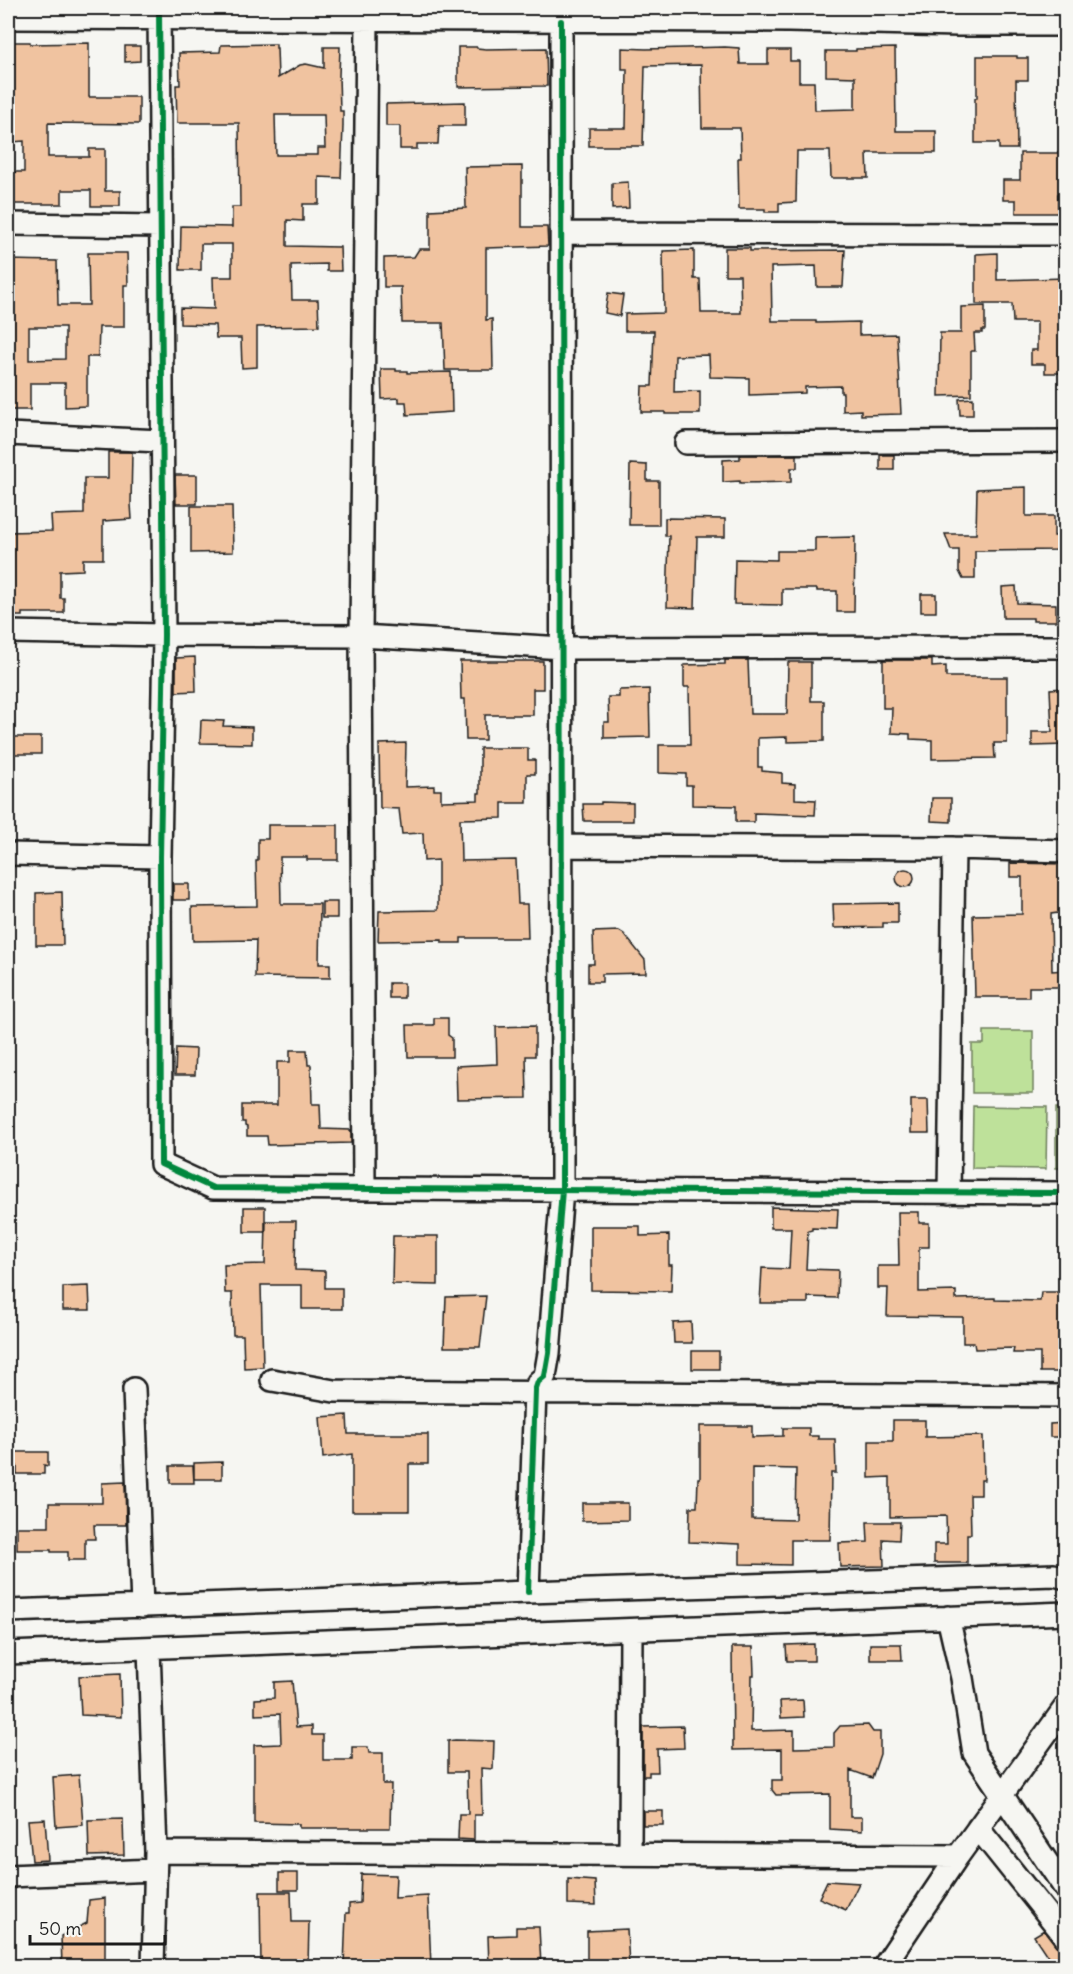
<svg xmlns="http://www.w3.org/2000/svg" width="1073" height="1974" font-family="Delius,sans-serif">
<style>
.green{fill:#bee19a;stroke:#6d7e5b;stroke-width:1.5}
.building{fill:#f0c3a0;stroke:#1c1c1c;stroke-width:1.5;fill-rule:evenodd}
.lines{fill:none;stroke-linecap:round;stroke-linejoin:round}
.minor-casing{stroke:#1c1c1c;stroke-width:26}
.minor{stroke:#f6f6f2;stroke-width:21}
.cycleway-casing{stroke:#f6f6f2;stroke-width:10}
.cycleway{stroke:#00873e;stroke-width:6}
</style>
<rect width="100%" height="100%" fill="#f6f6f2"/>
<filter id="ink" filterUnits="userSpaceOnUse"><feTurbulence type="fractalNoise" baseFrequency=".0167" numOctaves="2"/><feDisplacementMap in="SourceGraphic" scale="12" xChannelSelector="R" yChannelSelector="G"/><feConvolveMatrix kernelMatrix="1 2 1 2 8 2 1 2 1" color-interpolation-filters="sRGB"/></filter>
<g filter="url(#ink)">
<path class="green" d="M984,1031H1033V1093H972V1044H984Z
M973,1106L1047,1107L1046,1169L972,1168Z
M1056,1108H1065V1168H1056Z"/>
<path class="building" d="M9,42H30V44L89,43V97H139V124L48,123V157H89V149H105V191H120V206H91V190H62V204H8V172H24V141L12,142V123L8,122Z
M276,44V48H277L278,78L300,65L306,64L324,68V47H340L339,76L340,111H343V126L341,178L319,177V204H303V221L287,220V246L340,247L341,271H327V264L291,265L292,300H318L319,326L257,327V367L242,368L241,338H216L215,325L180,324V308L214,309L213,277H232V244H201V270H180L181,226L232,227V207H240L239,123H177L176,85H180L179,53L220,52L221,45ZM275,115H324L325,148H318V155H276Z
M125,46H140V61L125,62Z
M458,47H477V48L486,49L546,48L547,86L458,87Z
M725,47L739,48L740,64H768V50H790V61H799V82H814L815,110L855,109V77L826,76V51H856V49L895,48L896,131H936V153H867L868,178H831L830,151H797L796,202L779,203V212H765V209H739L738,158H741L740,128H702L701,65L645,66L643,146H589V128H626L627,69H622V48L646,49Z
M977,56H1017V58H1028V80H1016L1017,149H999V143H975V98H977Z
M465,102V126H439L438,144H417V149H400V126H386V104Z
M1020,153H1065V194H1058V213H1016V200H1003V180H1020Z
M522,166V227H547L548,246L486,248V320L492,319L493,370H445L443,323H402L401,287H384V258L414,257L419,249H430V210L466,208L465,167Z
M628,182L629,208L612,209V183Z
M725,248H750V251L845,250L843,287H817L816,266L771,267L772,321H816V323L859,322V335L897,334L901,414L861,415V410L843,411V393H841V386L805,387V393L749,395V378L710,377L709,355L675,356L674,392L700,391V414H665V412H641L642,386H652L654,331H625V314L664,313L663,251L694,250V279H700L701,313H741L740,275H725Z
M88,253H127L128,285H124V327H99L98,357H87V406L65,407V383H30V410H8V260L57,261L58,305H89ZM29,327H65V359L29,360Z
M997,253V280L1065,278V373H1045V364H1031V350H1037V322H1013L1012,304H976V254Z
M608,293L623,295L620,316L605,313Z
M985,306V330H982V333H974L975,351H971V395L939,396L940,333H961V307Z
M381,369H396V371H407V373L451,372L452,412L407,415L406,402H399V398L382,399Z
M973,398V415H960L959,399Z
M108,452H132L131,504L132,519L103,521V559H83V570L60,571V598H64V613H22V616H8V532L52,531L51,515L84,514V478H108Z
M740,455H797V468H791V482L740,483V481L723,482V460L740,459Z
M880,455H894V470H880Z
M630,464L647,465V481H659V525H629Z
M175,475H197V504H176Z
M1026,487V516H1054V536H1065V550L975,551V579H963L959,571V550H951L945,534H976L977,489Z
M191,506H232L233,552L191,553Z
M665,518L725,519V537H697L695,608L667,607L669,536H665Z
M855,537L854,612H837V591H817V589H782V605L734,604L735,559L777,560V551H815V538Z
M1016,586L1017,603L1056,604V621H1033V618H1003L1002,587Z
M921,594H936V612H921Z
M195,657L196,691L176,692V658Z
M725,660H748L750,714H787L788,662H811V701H824V741L787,742V737L758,738V767H762V771L782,773V783L795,784V799L816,800L815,815L754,813V822H736V806L692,805V785H686V774L659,773V745H690L689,687H684V665L725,664Z
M883,660H932V667L946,666V677H1007V743H994L995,758L932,759V740L910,739V734L891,733L892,708H883Z
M460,661H543V689H533V715H485V740H466L465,699H461Z
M1065,688V745L1032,746V732H1052L1050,689Z
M649,689L650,737L604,738V722H609L608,697H619V690Z
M201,720L224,721L223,726L252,727V744L200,743Z
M8,737H41V754H8Z
M406,743L405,787L434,786V790H441V801L478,800V793H480V748H528V760H535V774H527V803H502V818L460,819L461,861L516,860L518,904H527L528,938H461V943H442V940L378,941L379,911L438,910V860L424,861L423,833L402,834L399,809L380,808L379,744Z
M932,798H951V822L931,821Z
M601,802L633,803V821H584L583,804H601Z
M268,825H338V860H307V857H280L281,904H320L319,964H330V978L255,977L256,940L193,941L192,907L257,906L256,861H258V839H268Z
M1010,863L1065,864V912L1051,914L1052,971L1065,970V987H1029V997H975L973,915L1022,914V877H1010Z
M896 878a9 9 0 1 1 18 0a9 9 0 1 1-18 0Z
M173,884H189V900H173Z
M62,892L63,945H36V893Z
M322,902H337V918H322Z
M898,903V923H883V927L834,928L833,904Z
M619,931L624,934L645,960L646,973L602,974V982H588V964H594L593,932Z
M389,983H404V998H389Z
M434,1018H448V1035L452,1038V1057H408L407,1025H434Z
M535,1026V1056H526L527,1098L457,1099L456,1066L497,1064L496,1027Z
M176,1048L196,1049L195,1075H175Z
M290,1050H307L308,1065H311L312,1104H320L321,1129L351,1130V1143L268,1145L267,1136H247V1127L245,1126V1122H242V1105H277V1062H290Z
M911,1100H928L929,1133H911Z
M244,1207H265V1232H244Z
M771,1207L838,1209L837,1229L812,1228V1230L808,1231L806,1269L838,1270L837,1298L808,1297V1303H760L762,1268L789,1269L791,1228H771Z
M898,1212H919V1223H929V1247H919V1292L956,1291V1299L995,1298V1300L1040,1301L1041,1292H1064L1063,1372H1040V1353H1013L1014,1348L975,1349L974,1343H963V1317L887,1316L888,1288H878V1266H899Z
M266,1221H296L295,1270L325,1271V1288H342V1309H302V1285H261L263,1367L244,1368L243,1335H233L232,1293H225L224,1265L265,1264Z
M591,1226H640V1236L669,1235V1265H672L671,1291L591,1290Z
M393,1236H438V1285L392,1284Z
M89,1286L90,1310H63V1287Z
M486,1296L480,1347H444L446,1297Z
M691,1322L692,1343H674L673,1323Z
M692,1351H719V1369H692Z
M347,1415L348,1434H428V1464H409V1511H352V1454L323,1458L320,1417Z
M893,1420H925V1437L983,1436L984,1480H981V1495H970L971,1534H967V1563H934V1544H947L946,1516L890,1517V1477L869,1478V1441H893Z
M1065,1423V1437H1050V1424Z
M700,1426H752V1437L783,1436V1428H809V1436H818V1439H835L836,1473H831L830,1540H791V1565L740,1564V1544L689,1542L690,1507H697L698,1478H700ZM752,1468L796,1469L795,1520L752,1519Z
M8,1452H48V1466L44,1465V1474H17V1466H12V1463H8Z
M222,1462V1479H194V1463Z
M170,1466H193L194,1483H170Z
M125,1482L126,1525H94L95,1539H85V1560H68V1552H51V1550H17V1527H49V1503H102V1483Z
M582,1503H628V1520L582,1521Z
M867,1522H900L899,1540L883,1539L884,1566L840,1567L839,1543L868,1542Z
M814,1644V1661H787L786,1645Z
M870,1644H901L902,1660H870Z
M732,1647H753L754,1675H752L751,1731L794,1730V1748L834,1747V1733L840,1726L868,1725L873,1732H880V1754L872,1778L850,1770V1817H862V1831L830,1829V1794L776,1795L772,1790V1780H782V1749L733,1750Z
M120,1674L121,1717L81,1715L79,1676Z
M292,1681L296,1727L312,1726V1735H323V1760H352V1747H368L369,1753H383V1784H391L390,1828H299V1824L254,1823V1745L281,1744L280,1714L255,1715V1699L274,1698V1682Z
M803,1700L804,1717L781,1718L780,1701Z
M683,1726L684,1748L657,1749L658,1772H649V1776H643V1727Z
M455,1740L494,1741L493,1769L481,1768L482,1815H474V1840L458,1839L459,1814H468L467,1772H448V1741Z
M79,1775L83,1825L56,1827L53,1777Z
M643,1811H663V1825H643Z
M45,1819L48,1860L32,1861L28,1820Z
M123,1819L124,1855L89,1856L88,1820Z
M279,1873H298V1890H279Z
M361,1874L396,1875L395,1898L428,1896L431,1966H344L346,1913H349V1904L360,1903Z
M568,1879L595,1881L596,1905L568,1904Z
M827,1881L859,1883L846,1910L819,1898Z
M260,1892H291L292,1922H309L308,1966H261Z
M105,1898V1966H62L61,1936L87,1923L89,1900Z
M516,1927H539L541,1966H489L488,1936L516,1935Z
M627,1929L629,1966H587V1931Z
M1044,1930L1056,1946L1065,1950V1966H1054L1034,1936Z"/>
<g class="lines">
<defs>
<path id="minor" d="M159,8L164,635L160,857L161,1164L213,1188L1066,1193
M8,18L788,21L958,25H1066
M8,224L160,226
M562,233L1066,234
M8,434L161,441
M686,443L1066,441
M8,632L164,635L361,636L563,648L1066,647
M562,846L954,848L1066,851
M8,854L160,857
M364,1189L361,636L367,20
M949,1193L954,848
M272,1380L334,1391L1066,1396
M134,1389L142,1607
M528,1592L535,1391L538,1382L545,1376L549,1353L562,1190L561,21
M8,1611L528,1592L1054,1575L1066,1578
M948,1617L962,1678L974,1753L1066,1890
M149,1648L156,1852L153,1966
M8,1653L1066,1613
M978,1828L1066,1938
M156,1852L958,1856
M630,1854L631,1630
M8,1876L155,1870
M884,1966L958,1856L1066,1706"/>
</defs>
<use href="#minor" class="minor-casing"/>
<use href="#minor" class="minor"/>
<defs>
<path id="cycleway" d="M159,8L164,635L160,857L161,1164L213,1188L1066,1193
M528,1592L535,1391L538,1382L545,1376L549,1353L562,1190L561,21"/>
</defs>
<use href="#cycleway" class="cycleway-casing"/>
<use href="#cycleway" class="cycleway"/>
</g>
</g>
<rect width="1073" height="1974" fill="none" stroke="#f6f6f2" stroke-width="30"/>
<rect x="15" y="15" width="1043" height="1944" fill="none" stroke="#1c1c1c" stroke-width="2" filter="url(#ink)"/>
<path d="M30 1935v9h135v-9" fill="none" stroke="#1c1c1c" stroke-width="3"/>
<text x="39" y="1935" font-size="18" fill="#1c1c1c" stroke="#f6f6f2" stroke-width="4.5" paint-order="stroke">50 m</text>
</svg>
